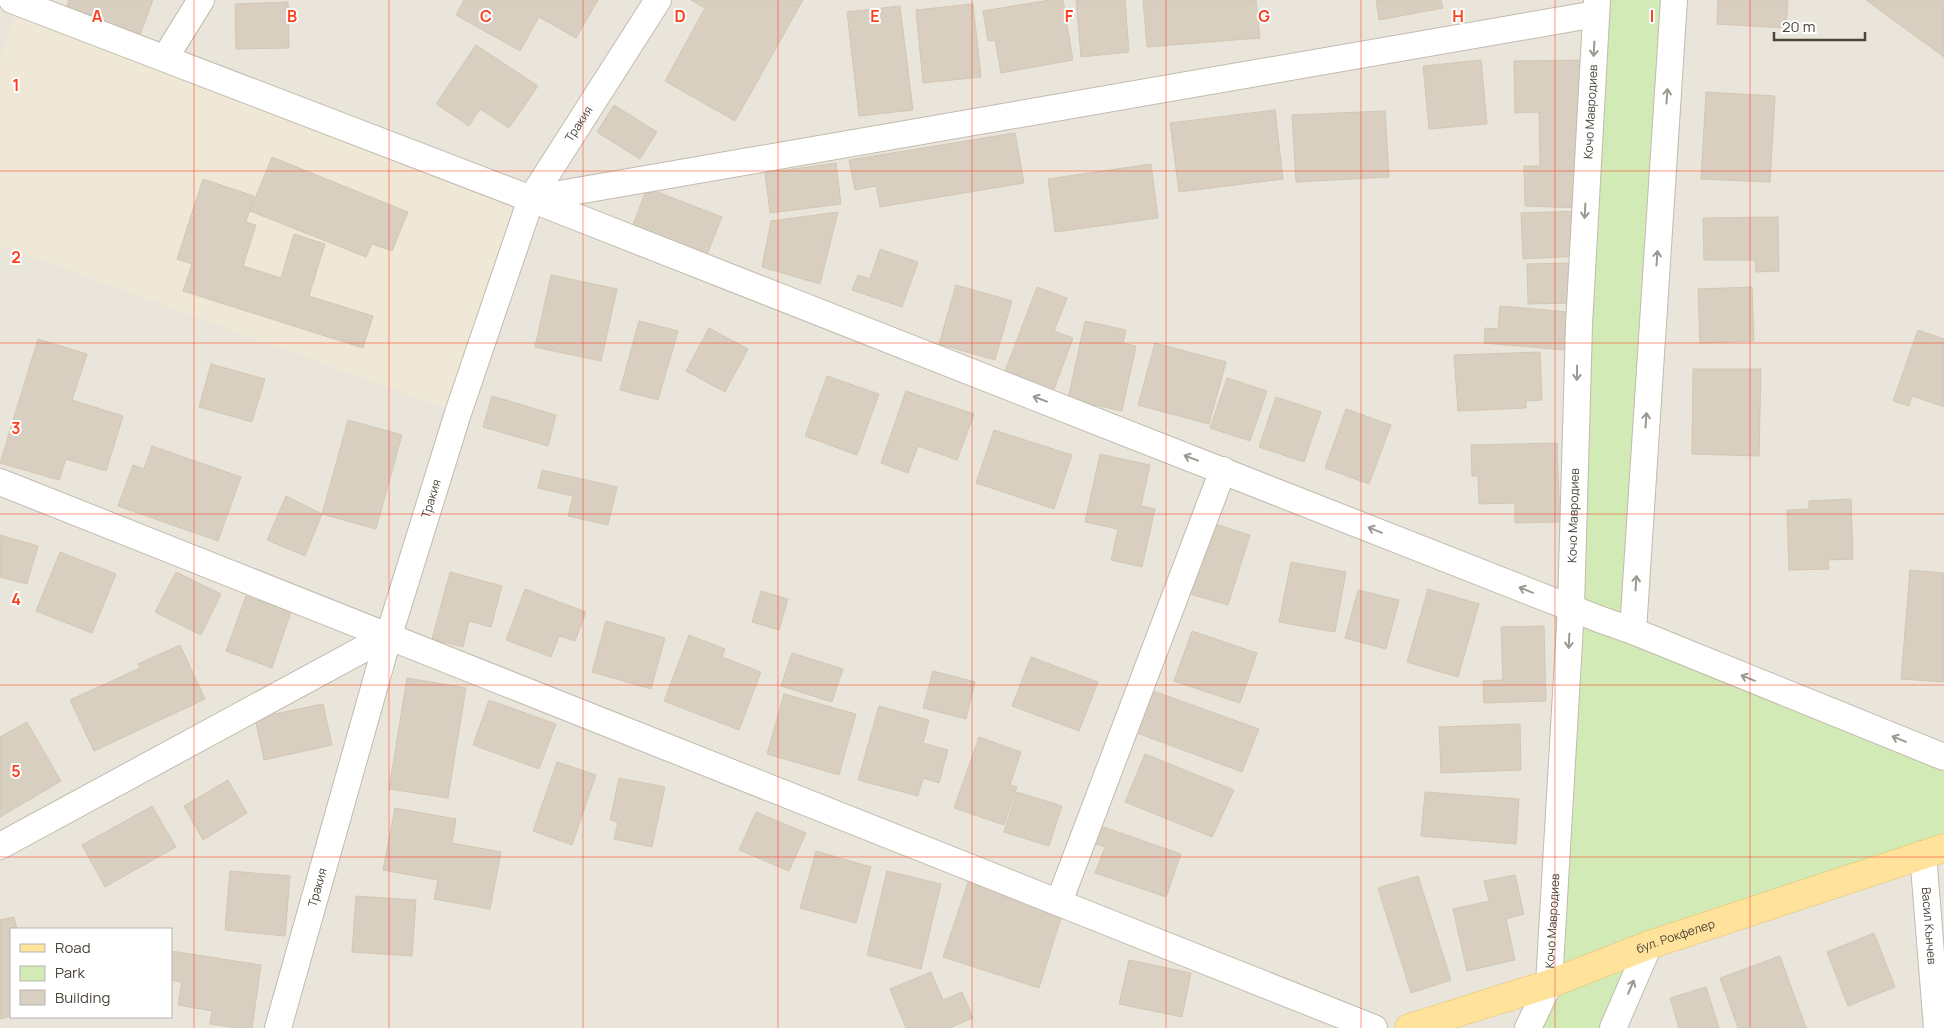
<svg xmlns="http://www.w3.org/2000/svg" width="1944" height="1028" font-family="Manrope,sans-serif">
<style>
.residential{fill:#eae5da;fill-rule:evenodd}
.education{fill:#efe8d6}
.green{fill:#d2eab5}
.building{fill:#d8cfc1;stroke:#d3c7b4}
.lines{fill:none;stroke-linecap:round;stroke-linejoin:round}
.minor-casing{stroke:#c2bbae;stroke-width:28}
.primary-casing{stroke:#e6c16a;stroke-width:29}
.minor{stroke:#fff;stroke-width:26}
.primary{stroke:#ffe39c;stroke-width:28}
.oneway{stroke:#9c9892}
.grid{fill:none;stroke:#fc3f1d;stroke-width:1;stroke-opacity:0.55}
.labels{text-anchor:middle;stroke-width:4;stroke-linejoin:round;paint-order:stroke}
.street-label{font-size:12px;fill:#4b4439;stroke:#fff}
.grid-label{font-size:16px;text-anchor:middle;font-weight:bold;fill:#fc3f1d;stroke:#fff;stroke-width:4;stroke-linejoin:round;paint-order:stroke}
</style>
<rect width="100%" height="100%" fill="#f6f3ec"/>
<path class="residential" d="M0,0H1944V1028H0ZM11,929H171V1017H11Z"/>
<path class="education" d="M19,2L531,199L458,413L0,245V62Z"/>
<path class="green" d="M1597,0H1674L1633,631L1944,757V848L1649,945L1613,1028H1528L1549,984Z"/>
<path class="building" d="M69,0H153L140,35L66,8Z
M464,0H598L576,38L539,17L520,51L456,15Z
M691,0H803L735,121L665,81L705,8Z
M1050,0H1063L1073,60L1001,73L995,40L988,41L983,11Z
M1076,0H1125L1129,52L1081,57Z
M1143,0H1256L1260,38L1147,47Z
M1376,0H1441L1443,8L1379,20Z
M1718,0H1788L1786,28L1717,24Z
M1866,0H1944V57Z
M288,2L289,48L236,49L235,4Z
M973,4L981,77L923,83L916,10Z
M900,6L913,110L859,116L847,12Z
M476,45L538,86L509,128L480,109L469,126L436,104Z
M1481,60L1487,124L1429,129L1423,66Z
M1592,60L1585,208L1525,206L1524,166H1540L1539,112L1515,113L1514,61Z
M1706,92L1775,96L1770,182L1701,179Z
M614,105L657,132L640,159L597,132Z
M1275,110L1283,179L1179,192L1170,123Z
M1385,111L1389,177L1296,182L1292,115Z
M1015,133L1024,183L880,207L876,186L855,190L849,160Z
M272,157L408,212L392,251L372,244L366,257L250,211Z
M836,163L841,204L770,213L765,173Z
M1151,164L1158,218L1055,232L1048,179Z
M203,179L254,196L246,222L256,225L243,266L281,278L294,234L325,244L309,296L373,316L363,348L183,291L192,264L177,259Z
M647,188L722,217L705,259L631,230Z
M1582,211L1583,256L1523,259L1521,213Z
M838,212L820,284L762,267L771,221Z
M1778,217L1779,271L1756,272L1755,260H1704L1703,218Z
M880,249L918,262L902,307L852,290L858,275L870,279Z
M1572,263L1573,303L1528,304L1527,264Z
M551,275L617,289L601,361L535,347Z
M956,285L1012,301L995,360L939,344Z
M1037,287L1067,298L1054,331L1073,338L1053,392L1004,374Z
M1752,287L1754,341L1700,343L1698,289Z
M1500,306L1569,312L1565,350L1484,343L1485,328L1498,329Z
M639,321L678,331L658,400L620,390Z
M1085,321L1126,330L1123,343L1136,346L1122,411L1068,399Z
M709,328L748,349L725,392L686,371Z
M1918,330L1944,339V407L1912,396L1909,406L1893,401Z
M38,339L87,354L72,400L123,416L106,471L66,459L59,480L0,463Z
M1155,343L1226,362L1209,424L1138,405Z
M1540,352L1542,400L1526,401V408L1458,411L1454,355Z
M211,364L265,379L252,422L199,407Z
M1693,369H1761L1759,456L1692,454Z
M827,376L879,394L857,455L805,436Z
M1227,378L1267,391L1250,441L1210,428Z
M906,391L974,414L957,460L918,446L908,473L881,463Z
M492,396L556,415L548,446L483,427Z
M1276,397L1321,412L1304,462L1259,447Z
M1346,409L1391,425L1369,484L1325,468Z
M348,420L402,435L376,529L322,514Z
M994,430L1072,455L1054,509L976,483Z
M1557,443L1560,522L1515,523V503L1479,504L1478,476H1472L1471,445Z
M152,446L241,477L218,541L118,506L133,465L144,469Z
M1100,454L1150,465L1141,506L1155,509L1142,567L1111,560L1118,529L1085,522Z
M542,470L617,487L608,525L568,516L573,496L538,488Z
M286,496L322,514L305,556L267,540Z
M1851,499L1853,559L1828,560L1829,569L1789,570L1787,510L1809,509V501Z
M1205,521L1250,535L1228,605L1183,592Z
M0,535L38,546L27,584L0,577Z
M60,552L116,574L92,633L36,611Z
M1291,562L1346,572L1335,632L1279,622Z
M1910,570L1944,573V682L1901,679Z
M176,572L221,594L201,635L155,612Z
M450,572L502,586L491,627L469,621L463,647L432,639Z
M525,589L586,612L575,641L559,636L551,657L506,640Z
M1428,589L1479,604L1458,677L1407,662Z
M1358,590L1399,600L1386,649L1345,638Z
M761,591L788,599L779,630L752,622Z
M246,596L291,612L272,668L226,651Z
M606,621L665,638L651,689L592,672Z
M1544,626L1546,701L1484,703L1483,681L1503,680L1501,627Z
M1192,631L1257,653L1240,703L1174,681Z
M689,635L725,649L722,657L761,672L739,730L664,701Z
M180,645L205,699L94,751L70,700L140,668L138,664Z
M792,653L843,669L832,702L781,686Z
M1031,657L1098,682L1079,731L1012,706Z
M933,671L975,682L966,719L923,708Z
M407,678L466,688L448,798L389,789Z
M1145,688L1259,729L1242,772L1129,730Z
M784,694L856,714L839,775L767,754Z
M489,700L556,724L539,769L473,745Z
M323,704L332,745L264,760L255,718Z
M879,706L929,720L923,743L948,750L939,783L923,778L918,796L858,780Z
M27,722L61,781L0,817V737Z
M1520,724L1521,770L1441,773L1439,727Z
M979,737L1021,752L1010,785L1017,787L1004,825L954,808Z
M1145,754L1234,790L1212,837L1125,802Z
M557,762L596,775L572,845L533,831Z
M619,778L665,787L652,847L614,839L618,822L610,820Z
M228,780L247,813L203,840L184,806Z
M1017,792L1062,806L1049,846L1004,832Z
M1425,792L1519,799L1516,844L1421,836Z
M152,806L176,847L105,887L82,845Z
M395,808L456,819L452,843L501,852L490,909L434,899L438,880L383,870Z
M756,812L806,833L789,871L739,850Z
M1092,823L1181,854L1166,897L1095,873L1105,847L1086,841Z
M816,851L871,867L856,923L800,908Z
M972,870L1063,912L1039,988L943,957Z
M230,871L290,876L285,936L225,930Z
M887,871L941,884L921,969L867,955Z
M1515,875L1524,914L1506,919L1515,960L1467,971L1453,909L1489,901L1484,881Z
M1418,876L1451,980L1411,993L1378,888Z
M356,896L416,900L412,956L352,952Z
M14,917L17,929H11V1016L0,1019V920Z
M1874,933L1895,987L1848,1006L1827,952Z
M171,951L261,965L252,1028H237L210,1024L212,1011L178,1005L182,982L171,980Z
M1780,956L1806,1028H1738L1720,978Z
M1129,960L1191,973L1182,1017L1119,1004Z
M931,972L943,1000L962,992L973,1018L949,1028H906L890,989Z
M1706,987L1719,1028H1679L1670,998Z"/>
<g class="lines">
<defs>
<g id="minor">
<path d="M12,0L531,199L1599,619L1633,631L1944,757"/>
<path d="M165,58L201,0"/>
<path d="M531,199L1596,14"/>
<path d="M0,482L1374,1028"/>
<path d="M1633,631L1674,0"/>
<path d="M0,846L389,635"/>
<path id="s1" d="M1923,854L1937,1028"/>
<path d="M1059,902L1223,470"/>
<path id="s2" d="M278,1028L389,635L458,413L531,199L658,0"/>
<path id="s3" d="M1528,1028L1549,984L1571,608L1579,325L1597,0"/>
<path d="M1613,1028L1649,945"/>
</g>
<g id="primary">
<path id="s4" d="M1409,1028L1549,984L1649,945L1944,848"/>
</g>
</defs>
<use href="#minor" class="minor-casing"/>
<use href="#primary" class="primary-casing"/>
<use href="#minor" class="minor"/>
<use href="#primary" class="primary"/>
</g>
<defs><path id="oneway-shaft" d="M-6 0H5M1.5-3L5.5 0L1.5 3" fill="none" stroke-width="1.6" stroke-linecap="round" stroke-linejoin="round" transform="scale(1.25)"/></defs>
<g class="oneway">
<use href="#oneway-shaft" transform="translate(1594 49) rotate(93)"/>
<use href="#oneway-shaft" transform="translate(1667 96) rotate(-86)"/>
<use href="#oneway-shaft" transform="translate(1585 211) rotate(93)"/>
<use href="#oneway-shaft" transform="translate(1657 258) rotate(-86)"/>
<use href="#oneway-shaft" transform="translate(1577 373) rotate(91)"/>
<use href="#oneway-shaft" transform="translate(1040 399) rotate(-159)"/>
<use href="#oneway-shaft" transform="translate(1646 420) rotate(-86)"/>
<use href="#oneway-shaft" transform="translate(1191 458) rotate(-159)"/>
<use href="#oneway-shaft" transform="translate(1375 530) rotate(-158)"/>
<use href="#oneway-shaft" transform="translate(1636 583) rotate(-86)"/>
<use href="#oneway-shaft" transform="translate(1526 590) rotate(-158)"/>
<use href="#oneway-shaft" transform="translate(1569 641) rotate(93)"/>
<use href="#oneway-shaft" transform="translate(1748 678) rotate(-158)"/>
<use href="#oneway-shaft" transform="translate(1899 739) rotate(-158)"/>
<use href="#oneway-shaft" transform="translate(1631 987) rotate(-67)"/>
</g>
<path class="grid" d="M194,0V1028M389,0V1028M583,0V1028M778,0V1028M972,0V1028M1166,0V1028M1361,0V1028M1555,0V1028M1750,0V1028M0,171H1944M0,343H1944M0,514H1944M0,685H1944M0,857H1944"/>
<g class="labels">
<g class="street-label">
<text dy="4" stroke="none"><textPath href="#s3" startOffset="922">Кочо Мавродиев</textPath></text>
<text dy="4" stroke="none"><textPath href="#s2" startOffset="956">Тракия</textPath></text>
<text dy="4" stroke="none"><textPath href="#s2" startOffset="551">Тракия</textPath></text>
<text dy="4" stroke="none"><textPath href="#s3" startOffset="518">Кочо Мавродиев</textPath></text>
<text dy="4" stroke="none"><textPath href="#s2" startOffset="146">Тракия</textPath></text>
<text dy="4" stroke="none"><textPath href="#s3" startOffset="112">Кочо Мавродиев</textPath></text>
<text dy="4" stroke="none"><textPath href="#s1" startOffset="72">Васил Кънчев</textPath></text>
<text dy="4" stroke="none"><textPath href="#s4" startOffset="282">бул. Рокфелер</textPath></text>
</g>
</g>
<g class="grid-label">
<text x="97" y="22">A</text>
<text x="292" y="22">B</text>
<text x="486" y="22">C</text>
<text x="680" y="22">D</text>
<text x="875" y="22">E</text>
<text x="1069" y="22">F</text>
<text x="1264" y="22">G</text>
<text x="1458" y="22">H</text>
<text x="1652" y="22">I</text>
<text x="16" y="91">1</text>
<text x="16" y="263">2</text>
<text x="16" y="434">3</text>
<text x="16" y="605">4</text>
<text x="16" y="777">5</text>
</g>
<rect x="10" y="928" width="162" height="90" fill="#ffffff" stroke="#b7b4b0"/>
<rect x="20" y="944" width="25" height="8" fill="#ffe39c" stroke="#b7b4b0"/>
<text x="55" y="953" font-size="15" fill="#4b4439">Road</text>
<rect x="20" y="966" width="25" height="15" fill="#d2eab5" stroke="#b7b4b0"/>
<text x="55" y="978" font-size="15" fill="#4b4439">Park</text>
<rect x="20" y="990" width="25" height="15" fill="#d8cfc1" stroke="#b7b4b0"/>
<text x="55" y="1003" font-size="15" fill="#4b4439">Building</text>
<path d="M1774 32v8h91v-8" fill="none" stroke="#4b4439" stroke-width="2.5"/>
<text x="1782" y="32" font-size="15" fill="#4b4439" stroke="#ffffff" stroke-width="4" paint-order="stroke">20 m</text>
</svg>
